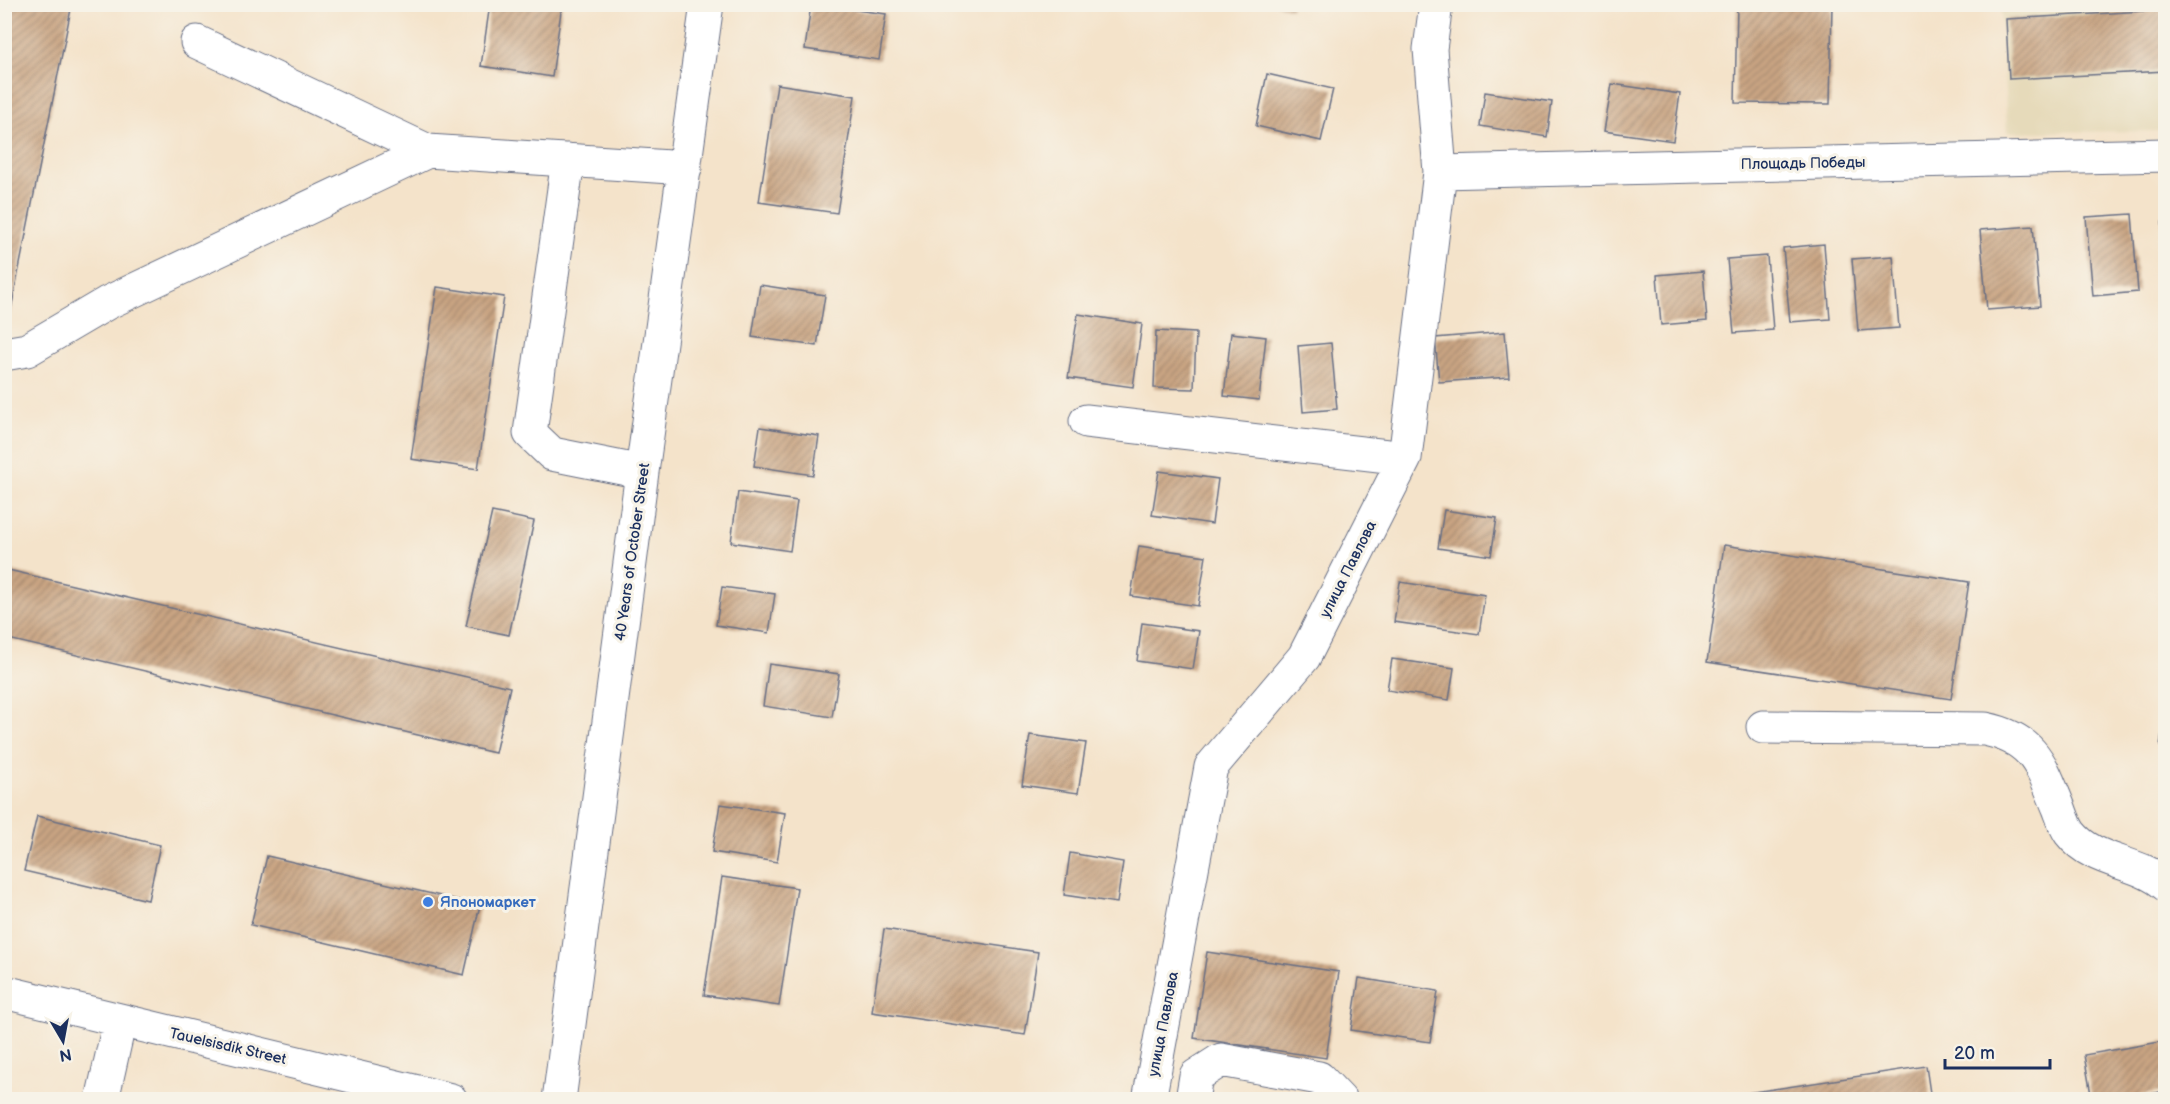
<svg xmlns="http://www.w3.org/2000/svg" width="2170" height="1104" font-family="'Balsamiq Sans',sans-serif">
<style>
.built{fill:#e6daba}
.building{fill:url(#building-hatch)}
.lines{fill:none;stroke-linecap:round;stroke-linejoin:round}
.minor-casing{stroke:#676e84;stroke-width:35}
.minor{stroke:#fff;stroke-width:33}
.shop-dot{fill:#3f7fe0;stroke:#f7f3e8;stroke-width:2}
.labels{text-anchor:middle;stroke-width:6;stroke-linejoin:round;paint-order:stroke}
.street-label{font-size:15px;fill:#1b2f5e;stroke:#f7f3e8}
.shop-label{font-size:15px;font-weight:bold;fill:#366cbe;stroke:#f7f3e8;text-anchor:start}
</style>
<defs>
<pattern id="building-hatch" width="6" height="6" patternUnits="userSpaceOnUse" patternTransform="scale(1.5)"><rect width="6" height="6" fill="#c9a482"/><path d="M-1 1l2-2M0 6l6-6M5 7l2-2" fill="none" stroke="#a2866e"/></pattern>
</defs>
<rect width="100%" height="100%" fill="#f7f3e8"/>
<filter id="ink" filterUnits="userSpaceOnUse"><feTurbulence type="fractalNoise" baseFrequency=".0167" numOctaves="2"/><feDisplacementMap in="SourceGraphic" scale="12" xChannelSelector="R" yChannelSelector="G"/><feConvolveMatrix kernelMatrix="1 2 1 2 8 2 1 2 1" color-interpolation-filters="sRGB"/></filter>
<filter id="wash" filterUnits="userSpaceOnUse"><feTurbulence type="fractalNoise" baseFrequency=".008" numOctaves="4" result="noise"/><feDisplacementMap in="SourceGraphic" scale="24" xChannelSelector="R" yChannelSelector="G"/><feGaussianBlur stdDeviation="1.35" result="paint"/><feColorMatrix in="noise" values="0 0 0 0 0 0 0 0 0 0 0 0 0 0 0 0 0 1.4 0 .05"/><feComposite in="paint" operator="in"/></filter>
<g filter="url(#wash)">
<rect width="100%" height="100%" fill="#f4e3ca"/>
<path class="built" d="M2001,5H2165V131L2007,132Z"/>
<g id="blocks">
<path class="building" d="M5,4H72L6,334L5,333Z
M490,4H562L552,77L481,66Z
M811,4L886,14L879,60L805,49Z
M1274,4H1292L1291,9Z
M1737,4H1832L1830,104L1735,103Z
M2143,4H2166V71L2009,79L2006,19L2144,11Z
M1267,74L1333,89L1321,141L1256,126Z
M777,84L855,96L837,213L759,202Z
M1612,84L1680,94L1673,141L1604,131Z
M1485,92L1552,102L1547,137L1480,126Z
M2132,214L2138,292L2093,296L2086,217Z
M2166,221V248H2164L2162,222Z
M2033,226L2040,306L1987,310L1980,230Z
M1824,244L1830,319L1790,322L1783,248Z
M1767,256L1773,330L1734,333L1727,259Z
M1893,256L1899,328L1858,331L1852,259Z
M1703,271L1707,321L1661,325L1657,275Z
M760,285L825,295L817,346L752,337Z
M437,287L504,297L478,469L411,459Z
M1078,314L1142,324L1133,387L1068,378Z
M1156,331L1196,333L1194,389L1154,388Z
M1505,332L1509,377L1439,382L1435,338Z
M1231,333L1266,337L1259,400L1224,396Z
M1331,343L1337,409L1303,412L1298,346Z
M760,427L819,436L813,475L754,466Z
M1159,471L1218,479L1212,524L1152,515Z
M738,492L797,501L790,551L731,542Z
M1444,510L1497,518L1491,556L1438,548Z
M492,512L534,521L509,635L466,626Z
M1724,545L1969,582L1951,699L1707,662Z
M1139,546L1206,556L1198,606L1131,596Z
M4,569L510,687L495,753L4,638Z
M1400,582L1485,595L1479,634L1394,622Z
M722,587L775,594L769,633L716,625Z
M1142,623L1199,631L1193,669L1137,661Z
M1392,659L1454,668L1449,700L1387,690Z
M769,664L839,674L832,717L763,706Z
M2164,719H2166V746H2160Z
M1030,735L1086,743L1078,793L1022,785Z
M720,804L785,813L777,862L712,852Z
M37,816L160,845L148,900L24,871Z
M1070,853L1123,862L1117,903L1064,895Z
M267,856L480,905L464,975L251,925Z
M722,877L797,888L779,1006L704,995Z
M884,929L1038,952L1025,1035L872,1012Z
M1207,952L1339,972L1326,1058L1194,1038Z
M1359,978L1438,991L1430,1042L1351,1030Z
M2166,1041V1091L2116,1100H2092L2084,1055Z
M1926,1066L1931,1100H1714V1098Z"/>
</g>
</g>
<g filter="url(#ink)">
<use href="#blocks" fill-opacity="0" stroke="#676e84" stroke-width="1.5"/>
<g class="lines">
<defs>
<path id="minor" d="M197,42L428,151
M568,160L530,433L552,454L642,472
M1440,172L2166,155
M4,354L27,350L107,303L428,151L685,168
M1086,421L1405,458
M1763,727L1985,729C2035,739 2041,765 2059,808C2062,816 2065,826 2070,833C2094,864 2138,860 2166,885
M4,992L451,1100
M102,1100L120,1020
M559,1100L642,472L707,4
M1149,1100L1211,767L1304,657L1405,458L1440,172L1430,49L1436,4
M1192,1100L1196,1076L1221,1060L1319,1078L1340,1100"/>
</defs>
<use href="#minor" class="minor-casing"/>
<use href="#minor" class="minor"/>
</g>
</g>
<circle class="shop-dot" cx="428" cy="902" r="6"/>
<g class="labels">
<g class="street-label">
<text transform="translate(1803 163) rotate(-1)" y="5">Площадь Победы</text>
<text transform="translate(632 552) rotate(-82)" y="5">40 Years of October Street</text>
<text transform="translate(1348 569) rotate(-63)" y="5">улица Павлова</text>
<text transform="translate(1163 1024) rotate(-79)" y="5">улица Павлова</text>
<text transform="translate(228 1046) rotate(13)" y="5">Tauelsisdik Street</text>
</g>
<g class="shop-label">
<text x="440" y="907">Япономаркет</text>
</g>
</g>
<rect width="2170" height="1104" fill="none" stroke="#f7f3e8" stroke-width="24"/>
<g transform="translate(63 1041) rotate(170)" stroke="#f7f3e8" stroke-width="4.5" paint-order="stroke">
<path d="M0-4.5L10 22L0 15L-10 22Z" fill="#1b2f5e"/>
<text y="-9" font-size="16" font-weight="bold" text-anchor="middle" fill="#1b2f5e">N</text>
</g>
<path d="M1945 1059v9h105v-9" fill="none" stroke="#1b2f5e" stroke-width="3"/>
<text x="1954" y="1059" font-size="18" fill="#1b2f5e" stroke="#f7f3e8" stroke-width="4.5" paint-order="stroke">20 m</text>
</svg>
